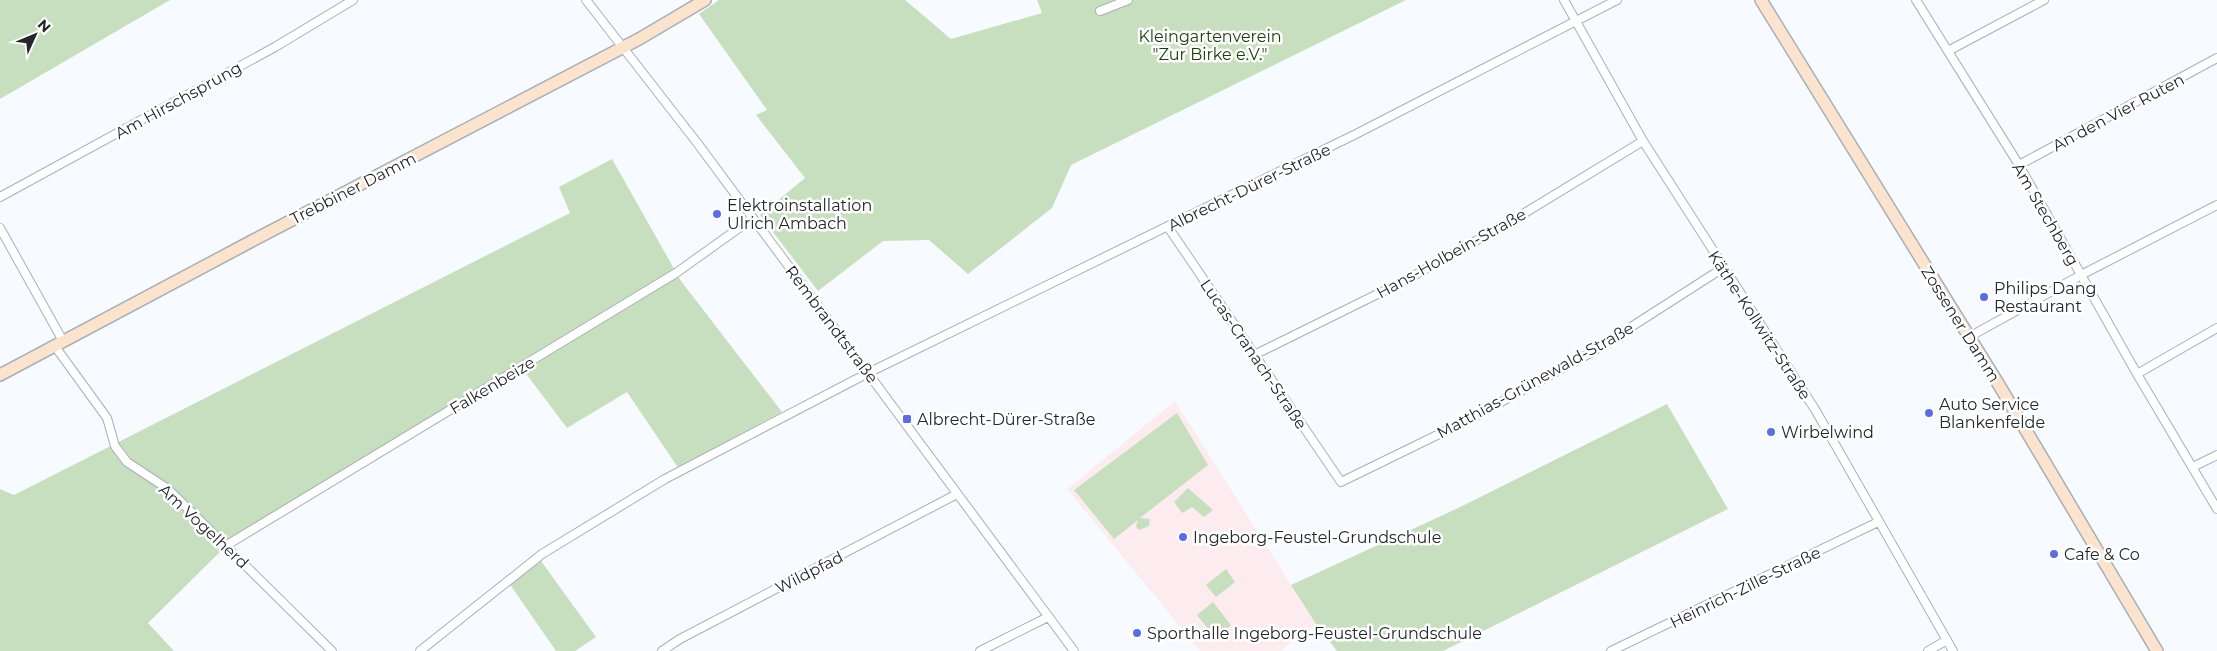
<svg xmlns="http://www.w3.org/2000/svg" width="2217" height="651" font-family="Montserrat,sans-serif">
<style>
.education{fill:#fcecef}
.green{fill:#c7dfbe}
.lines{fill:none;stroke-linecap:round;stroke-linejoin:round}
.street-casing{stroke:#a7b0b8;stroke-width:10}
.secondary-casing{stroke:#a7b0b8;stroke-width:14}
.street{stroke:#fff;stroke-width:8}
.secondary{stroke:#fce3ce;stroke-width:11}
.poi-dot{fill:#5c6ce3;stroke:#fff;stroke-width:2}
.labels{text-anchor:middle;stroke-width:5;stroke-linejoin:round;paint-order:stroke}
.park-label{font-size:16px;fill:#193c08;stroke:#fff}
.street-label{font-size:16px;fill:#24272a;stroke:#fff}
.poi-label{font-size:16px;fill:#24272a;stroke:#fff;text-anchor:start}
</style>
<rect width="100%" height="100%" fill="#f7fbff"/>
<path class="education" d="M1175,401L1316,624L1280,651H1200L1067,489Z"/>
<path class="green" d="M0,0H170L0,99Z
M719,0H905L951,39L1042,13L1037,0H1406L1071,165L1052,208L968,274L929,240L883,241L818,291L760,215L805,178L756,115L767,110L699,14Z
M612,159L681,281L782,412L679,469L627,392L567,428L524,371L227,545L148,623L174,651H0V489L14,495L570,213L559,187Z
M1667,404L1728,509L1443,651H1337L1316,624L1291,585L1454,510Z
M1177,413L1208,465L1140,518L1150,519L1149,526L1139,530L1136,527L1138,520L1114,539L1074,490Z
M1188,488L1213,510L1204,517L1192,507L1182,513L1174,502Z
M541,561L596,637L575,651H556L509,583Z
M1226,569L1235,582L1216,597L1206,585Z
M1213,602L1231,625L1215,638L1197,615Z"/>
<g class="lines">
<defs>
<path id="street" d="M586,0L698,144L1074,651
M1564,0L1643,141L1816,411L1953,651
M1916,0L2019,165L2137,374L2217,509
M1100,11L1128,0
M1948,51L2044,0
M2019,165L2217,58
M0,197L275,47L353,0
M1168,227L1341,482L1472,418L1592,352L1723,268
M0,228L63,341
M1969,337L2081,275L2217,205
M54,345L107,418L115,446L127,462L168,489L332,651
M1254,355L1406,280L1513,220L1643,141
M2137,374L2217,328
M2193,467L2217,455
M227,545L676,273L753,218
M420,651L542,554L665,479L868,373L1354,135L1617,0
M662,651L680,639L957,494
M980,651L1048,617
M1611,651L1878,522
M1928,651L1947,640"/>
<path id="secondary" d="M1761,0L1999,385L2157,651
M0,375L250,242L639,39L705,0"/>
</defs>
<use href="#street" class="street-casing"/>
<use href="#secondary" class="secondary-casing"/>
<use href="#street" class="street"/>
<use href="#secondary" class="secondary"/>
</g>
<g class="poi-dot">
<circle cx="717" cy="214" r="5"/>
<circle cx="1984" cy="297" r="5"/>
<circle cx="1929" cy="413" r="5"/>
<rect x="902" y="414" width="10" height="10" rx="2.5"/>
<circle cx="1771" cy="432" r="5"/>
<circle cx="1183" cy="537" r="5"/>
<circle cx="2054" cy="554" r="5"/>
<circle cx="1137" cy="633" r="5"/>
</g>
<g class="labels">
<g class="park-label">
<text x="1210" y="42">Kleingartenverein<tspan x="1210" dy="18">"Zur Birke e.V."</tspan></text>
</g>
<g class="street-label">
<text transform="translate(178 100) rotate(-29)" y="6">Am Hirschsprung</text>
<text transform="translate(2118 112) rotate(-28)" y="6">An den Vier Ruten</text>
<text transform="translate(1249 187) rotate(-26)" y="6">Albrecht-Dürer-Straße</text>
<text transform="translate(353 188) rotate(-27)" y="6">Trebbiner Damm</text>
<text transform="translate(2046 214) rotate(60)" y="6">Am Stechberg</text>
<text transform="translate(1451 253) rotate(-29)" y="6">Hans-Holbein-Straße</text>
<text transform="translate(832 324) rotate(53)" y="6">Rembrandtstraße</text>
<text transform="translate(1961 324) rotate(58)" y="6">Zossener Damm</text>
<text transform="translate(1760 325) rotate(57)" y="6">Käthe-Kollwitz-Straße</text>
<text transform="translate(1254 354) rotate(56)" y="6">Lucas-Cranach-Straße</text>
<text transform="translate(1535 380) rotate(-29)" y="6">Matthias-Grünewald-Straße</text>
<text transform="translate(492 385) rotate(-31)" y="6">Falkenbeize</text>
<text transform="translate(204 526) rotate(43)" y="6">Am Vogelherd</text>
<text transform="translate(809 572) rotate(-27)" y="6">Wildpfad</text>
<text transform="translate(1745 587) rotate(-26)" y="6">Heinrich-Zille-Straße</text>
</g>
<g class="poi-label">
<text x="727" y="211">Elektroinstallation<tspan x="727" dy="18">Ulrich Ambach</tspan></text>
<text x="1994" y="294">Philips Dang<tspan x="1994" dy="18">Restaurant</tspan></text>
<text x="1939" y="410">Auto Service<tspan x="1939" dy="18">Blankenfelde</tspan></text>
<text x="917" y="425">Albrecht-Dürer-Straße</text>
<text x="1781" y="438">Wirbelwind</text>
<text x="1193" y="543">Ingeborg-Feustel-Grundschule</text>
<text x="2064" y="560">Cafe &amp; Co</text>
<text x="1147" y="639">Sporthalle Ingeborg-Feustel-Grundschule</text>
</g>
</g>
<g transform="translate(35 35) rotate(46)" stroke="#ffffff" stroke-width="4" paint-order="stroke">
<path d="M0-4L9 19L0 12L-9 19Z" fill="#24272a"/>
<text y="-8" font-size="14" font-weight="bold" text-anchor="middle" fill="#24272a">N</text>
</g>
</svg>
